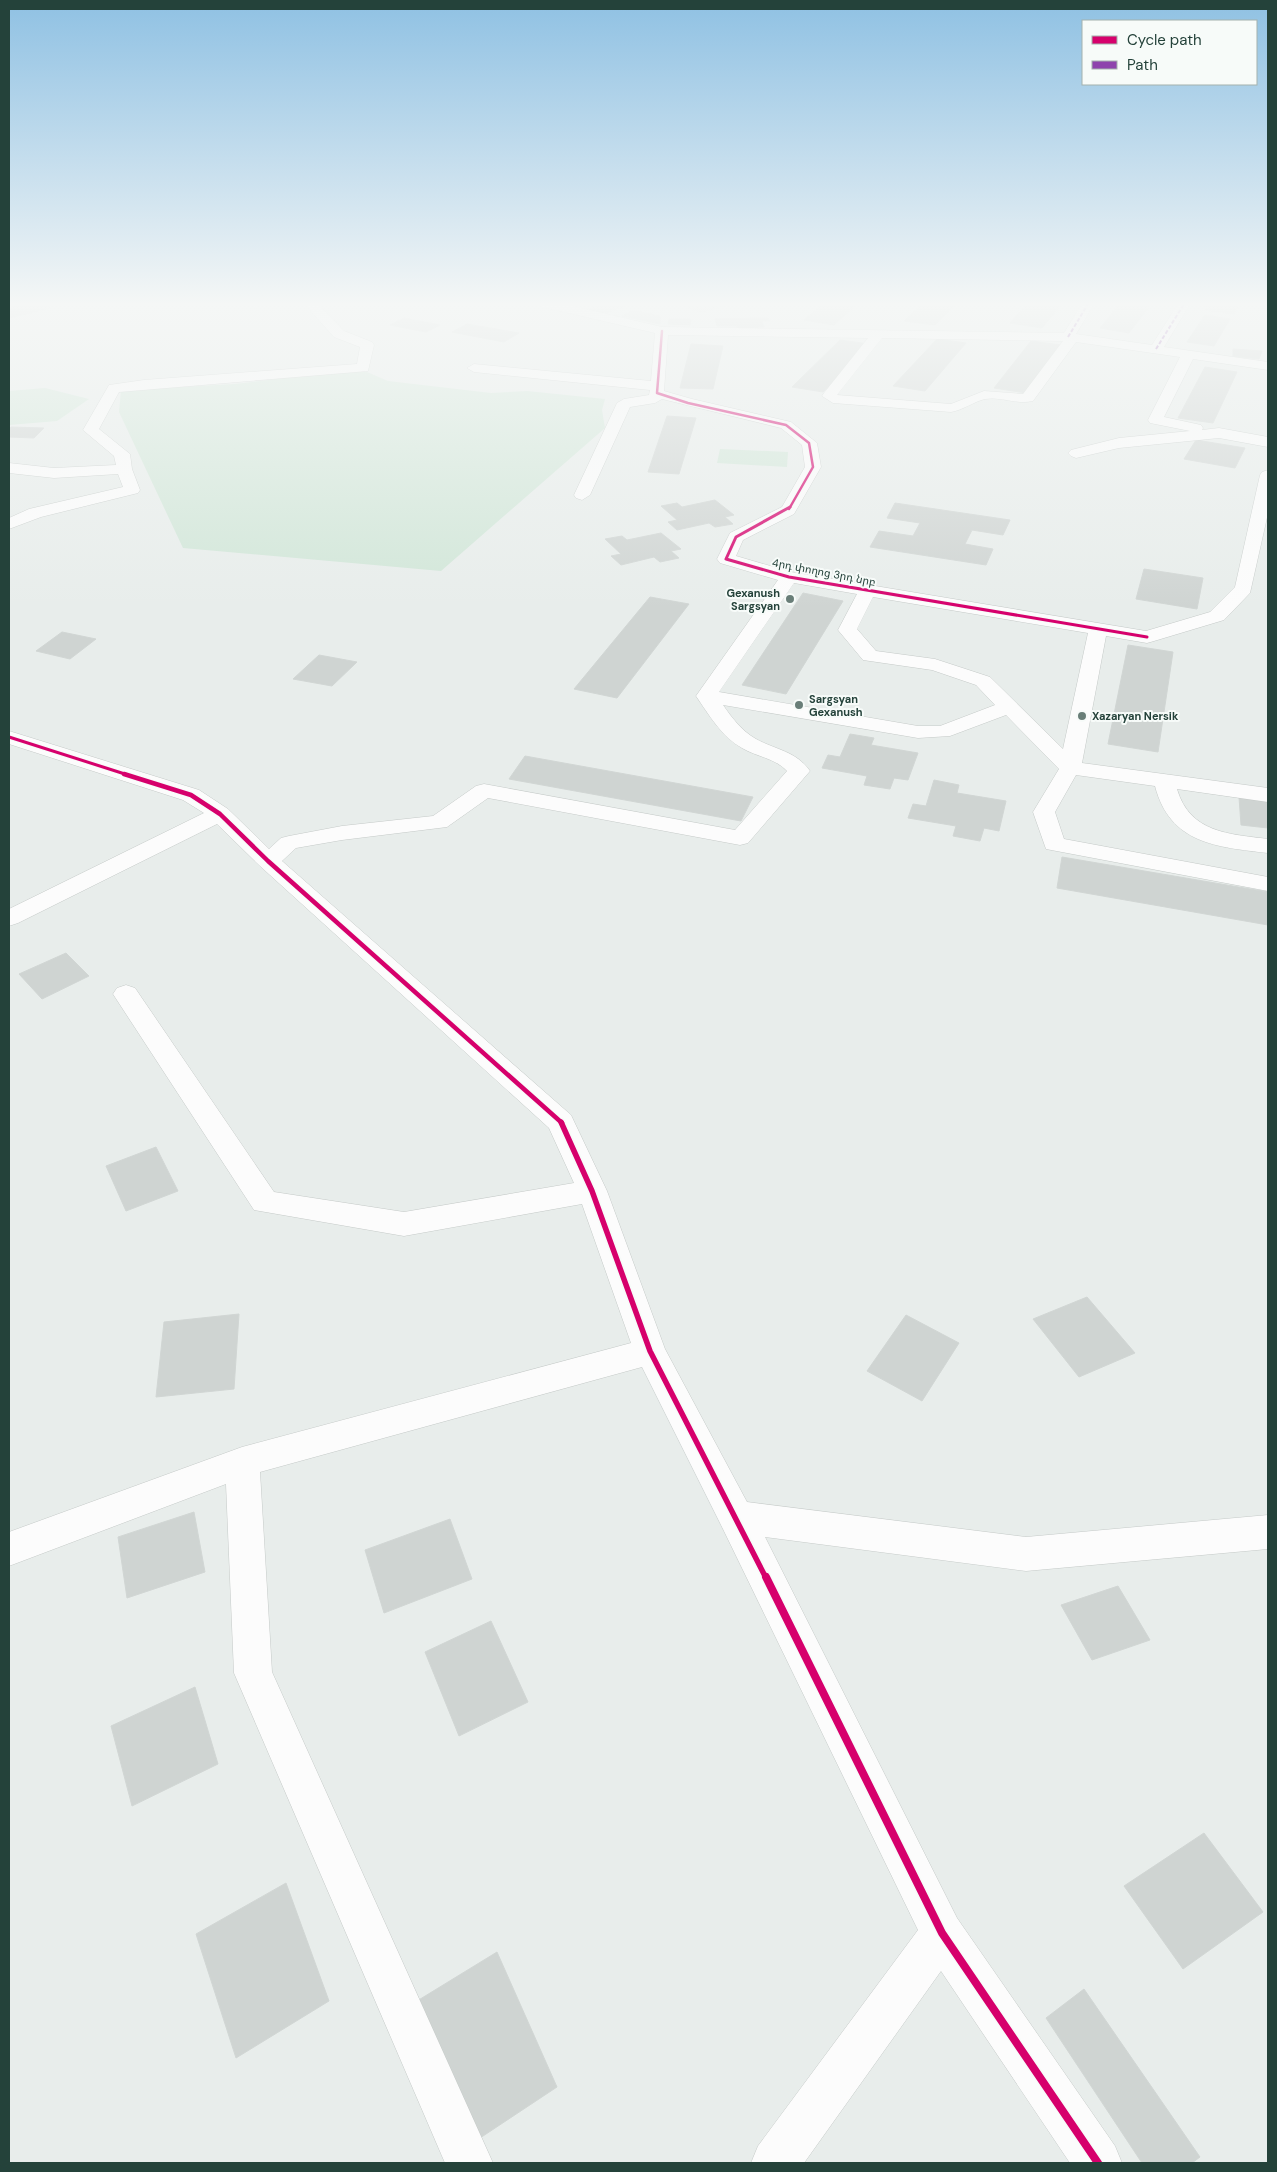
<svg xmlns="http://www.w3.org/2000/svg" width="1277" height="2172" font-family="'DM Sans','Noto Sans Armenian',sans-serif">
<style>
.built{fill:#d6dedb}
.green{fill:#d1e6d8}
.building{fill:#cfd4d2;stroke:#d1d6d4}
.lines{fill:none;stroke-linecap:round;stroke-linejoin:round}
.minor-casing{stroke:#c5cac8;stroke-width:1}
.minor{fill:#fcfcfc;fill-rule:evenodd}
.quiet{stroke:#8e44ad;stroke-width:2;stroke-dasharray:4 2;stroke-linecap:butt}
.cycleway-far4-casing{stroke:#f7fbf9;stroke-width:4.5}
.cycleway-far3-casing{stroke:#f7fbf9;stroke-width:5}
.cycleway-far2-casing{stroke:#f7fbf9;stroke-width:7}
.cycleway-far1-casing{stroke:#f7fbf9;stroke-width:9}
.cycleway-casing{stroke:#f7fbf9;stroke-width:11}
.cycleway-far4{stroke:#d6006c;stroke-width:2.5}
.cycleway-far3{stroke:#d6006c;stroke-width:3}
.cycleway-far2{stroke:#d6006c;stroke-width:4.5}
.cycleway-far1{stroke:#d6006c;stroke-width:5.5}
.cycleway{stroke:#d6006c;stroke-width:8}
.poi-dot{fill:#697e78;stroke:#f7fbf9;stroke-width:2}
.labels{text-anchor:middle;stroke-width:4;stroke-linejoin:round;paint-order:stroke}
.far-street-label{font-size:11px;fill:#24423a;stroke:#f7fbf9}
.far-poi-label{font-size:11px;font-weight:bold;fill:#24423a;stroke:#f7fbf9;text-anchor:start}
</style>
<rect width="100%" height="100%" fill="#e8edeb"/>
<path class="built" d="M678,304H735L701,313Z"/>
<path class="green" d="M339,371L367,372L388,381L491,393L527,391L605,399L602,410L605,428L441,571L183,548L119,412L121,390L235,384Z
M45,388L89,399L57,421L9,425V391Z
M720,449L788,452L787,467L717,463Z"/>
<path class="building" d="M27,304H43L51,308L9,318V308Z
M602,304H625L628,305L603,314L587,310Z
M823,304H857L834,325L804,320Z
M922,304H956L935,325L904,321Z
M1027,304H1062L1042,328L1010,323Z
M1119,304L1149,307L1129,333L1100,328Z
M1208,304H1239L1234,314L1205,310Z
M633,310L660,316V324L622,316Z
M1205,315L1230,319L1214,346L1187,342Z
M404,318L440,325L426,332L390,325Z
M768,318L770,321H762L764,327L737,328V326H717L715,319Z
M669,319H691L690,325L668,324Z
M467,324L519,333L504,342L452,332Z
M937,339L966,343L925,391L893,386Z
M840,340L869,344L823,392L792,387Z
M1031,341L1061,345L1026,393L994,388Z
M691,344L723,346L713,389L680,388Z
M1233,349L1262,351L1259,359L1233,356Z
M1205,367L1237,372L1213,423L1178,418Z
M667,416L696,418L679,474L648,472Z
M11,427L44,428L34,438L9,437V429Z
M1196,440L1245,448L1235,468L1184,459Z
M715,500L734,515L725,517L733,524L715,527L709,523L677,530L668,522L677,520L661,506L677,503L682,507Z
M895,503L1010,520L1003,535L972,530L965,544L993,549L986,565L870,547L879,531L913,536L920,523L887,518Z
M661,533L681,549L671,551L679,558L660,562L654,557L621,565L611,556L621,554L605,539L622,536L627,540Z
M1144,569L1203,578L1197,609L1136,599Z
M803,593L843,601L786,694L742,685Z
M650,597L689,604L617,698L574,689Z
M62,632L96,639L70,659L36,651Z
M1128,645L1173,652L1158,752L1108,744Z
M319,655L357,662L332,686L293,679Z
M850,734L874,738L871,745L918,753L908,780L894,778L890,789L864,785L867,776L822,768L828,755L840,757Z
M525,756L753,797L741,821L509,779Z
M934,780L959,785L957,793L1006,801L999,831L984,828L980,841L953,836L956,826L908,818L913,804L926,806Z
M1239,797L1268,800V828L1241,825Z
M1062,857L1268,892V925L1057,888Z
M66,953L89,976L42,999L19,974Z
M156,1147L178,1191L126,1211L106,1166Z
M1087,1297L1135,1353L1079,1377L1033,1319Z
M239,1314L234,1389L156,1397L164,1322Z
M906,1315L959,1343L922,1401L867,1371Z
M194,1512L205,1572L127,1598L118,1537Z
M450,1519L472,1579L384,1613L365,1550Z
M1118,1586L1150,1640L1092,1660L1061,1605Z
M491,1621L528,1702L459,1736L425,1652Z
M195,1687L218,1764L132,1806L111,1726Z
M1204,1833L1263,1912L1183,1969L1124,1886Z
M286,1883L329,2001L236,2058L196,1934Z
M497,1952L557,2087L474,2142L417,2001Z
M1084,1989L1200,2157L1192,2163H1142L1046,2018Z"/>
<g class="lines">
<defs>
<path id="minor" d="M308,304H321L320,306L344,331L372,342L374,345L368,371L119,392L99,429L130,454L132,469L140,490L138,493L41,517L9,529V518L29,509L123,487L118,474L54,478L9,473V463L54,468L116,465L114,456L83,430L109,385L144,380L357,364L360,347L334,337L309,309Z
M541,304H564L662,327L1064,333L1082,304H1094L1076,334L1152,345L1178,304H1190L1164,347L1268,362V370L1193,359L1164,417L1201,425L1203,428L1202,430L1219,428L1268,437V447L1219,438L1119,448L1076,458L1071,456L1068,453L1071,450L1119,438L1190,431L1150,423L1148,420L1180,357L1076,342L1033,401C1016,405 1001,396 985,399C973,402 963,410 951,412L833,403L822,396L824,393L868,338L668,335L664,391L692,399L791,422L817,443L821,467L794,514L743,540L736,556L791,572L1146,631L1210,612L1235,587L1260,475L1262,472L1268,470V513L1250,593L1224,620L1154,641L1147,643L1106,636L1082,763L1268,788V802L1177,789C1190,833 1229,834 1268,839V853C1217,847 1170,844 1155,786L1076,775L1055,812L1064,839L1268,877V891L1046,849L1033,812L1059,769L1006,715L950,736L918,738L723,705C732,718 742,731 756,739C776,750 796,751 810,771L748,843L740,845L488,798L447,827L342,840L296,848L282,861L571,1115L607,1191L665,1349L747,1502L1026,1537L1268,1515V1549L1026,1571L765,1537L957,1918L1115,2146L1122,2163H1070L941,1971L804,2163H751L758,2146L918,1930L723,1529L642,1367L260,1472L272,1672L493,2163H445L234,1673L226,1484L9,1566V1532L242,1447L631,1343L582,1204L404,1236L254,1210L113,994L117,988L126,985L135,988L274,1192L404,1212L574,1183L549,1128L260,866L217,824L18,923L9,926V909L204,813L183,800L9,744V731L199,790L228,809L269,849L281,838L289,836L342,826L433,816L476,786L484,784L735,830L787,771C775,758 757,757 742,748C722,737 709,715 696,696L778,580L720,563L717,559L730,533L782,507L805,467L802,445L781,428L662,399L655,403L630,407L590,495L582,500L576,498L574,495L617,403L624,399L649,395L650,390L474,372L467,368L474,364L651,381L655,333L543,307ZM882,338L1063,341L1023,394L984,391L951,404L837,395ZM794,583L857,594L838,630L863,660L932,670L976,685L995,705L940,726H918L719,692ZM873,597L1088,633L1063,749L990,677L935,659L876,651L857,629Z"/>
</defs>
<use href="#minor" class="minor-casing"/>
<use href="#minor" class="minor"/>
<path class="quiet" d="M1068,337L1088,304
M1156,349L1184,304"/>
<defs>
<path id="cycleway-far4" d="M662,331L657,393L688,403L786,425L809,443L813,467L789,509"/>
<path id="cycleway-far3" d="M790,507L736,537L726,559L789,577L1147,637
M9,737L128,775"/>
<path id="cycleway-far2" d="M124,774L191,795L220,814L268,861L562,1123"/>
<path id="cycleway-far1" d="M561,1122L592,1191L650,1351L766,1578"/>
<path id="cycleway" d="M766,1577L942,1933L1098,2163"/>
</defs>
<use href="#cycleway-far4" class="cycleway-far4-casing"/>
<use href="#cycleway-far3" class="cycleway-far3-casing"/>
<use href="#cycleway-far2" class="cycleway-far2-casing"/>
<use href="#cycleway-far1" class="cycleway-far1-casing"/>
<use href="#cycleway" class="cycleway-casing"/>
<use href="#cycleway-far4" class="cycleway-far4"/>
<use href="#cycleway-far3" class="cycleway-far3"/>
<use href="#cycleway-far2" class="cycleway-far2"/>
<use href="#cycleway-far1" class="cycleway-far1"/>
<use href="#cycleway" class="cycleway"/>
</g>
<linearGradient id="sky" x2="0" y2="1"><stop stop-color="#8fc1e3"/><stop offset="0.5" stop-color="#f5f7f6"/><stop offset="1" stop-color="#f5f7f6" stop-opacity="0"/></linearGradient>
<rect width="1277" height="608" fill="url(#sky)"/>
<g class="poi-dot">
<circle cx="790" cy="599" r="5"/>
<circle cx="799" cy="705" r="5"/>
<circle cx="1082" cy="716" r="5"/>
</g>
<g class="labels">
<g class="far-street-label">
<text transform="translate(824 572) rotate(11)" y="4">4րդ փողոց 3րդ նրբ</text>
</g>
<g class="far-poi-label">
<text x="780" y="597" text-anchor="end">Gexanush<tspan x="780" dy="13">Sargsyan</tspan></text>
<text x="809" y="703">Sargsyan<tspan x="809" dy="13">Gexanush</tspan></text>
<text x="1092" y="720">Xazaryan Nersik</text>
</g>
</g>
<rect width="1277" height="2172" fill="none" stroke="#24423a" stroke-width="20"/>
<rect x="1082" y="20" width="175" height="65" fill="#f7fbf9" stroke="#a3b1ad"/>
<rect x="1092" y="36" width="25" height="8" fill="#d6006c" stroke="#a3b1ad"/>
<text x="1127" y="45" font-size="15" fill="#24423a">Cycle path</text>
<rect x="1092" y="61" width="25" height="8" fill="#8e44ad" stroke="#a3b1ad"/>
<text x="1127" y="70" font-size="15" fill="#24423a">Path</text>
</svg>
